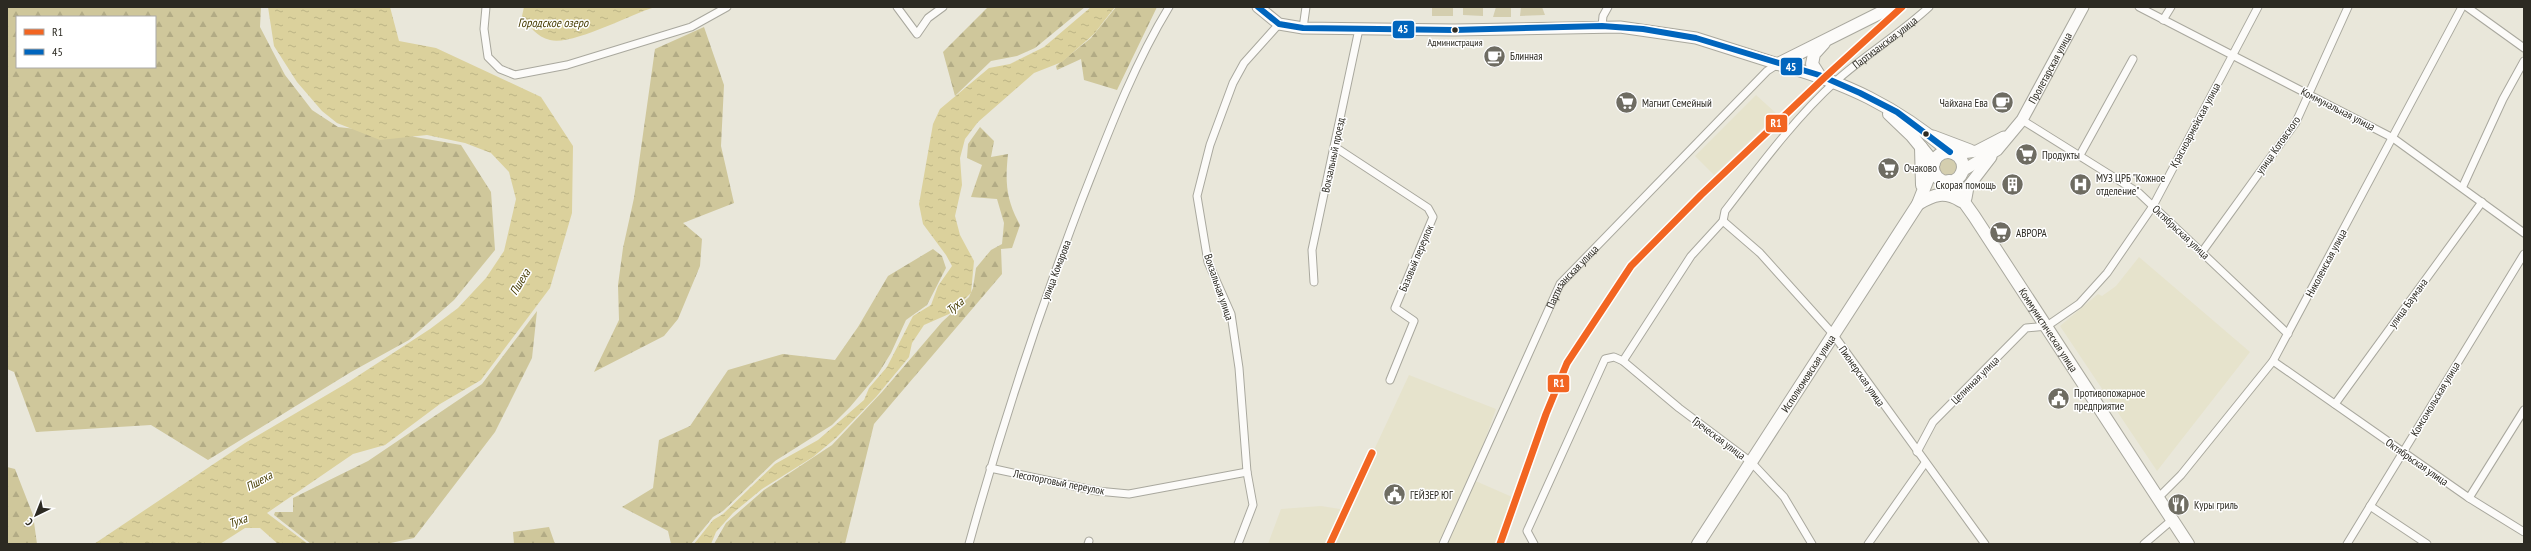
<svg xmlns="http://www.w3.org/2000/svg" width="2531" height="551" font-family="'PT Sans Narrow',sans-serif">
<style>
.built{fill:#e6e3cc}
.green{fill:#d4ceaf}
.forest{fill:url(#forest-firs);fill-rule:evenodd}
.water{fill:url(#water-ripples)}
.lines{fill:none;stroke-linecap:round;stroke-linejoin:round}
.street-casing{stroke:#a9a89e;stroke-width:9}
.secondary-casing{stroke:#a9a89e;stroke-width:13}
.primary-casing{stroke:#a9a89e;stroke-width:14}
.street{stroke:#fcfbf9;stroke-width:7}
.secondary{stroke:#fcfbf9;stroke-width:11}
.primary{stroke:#fcfbf9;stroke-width:12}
.bus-1-casing{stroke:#fff;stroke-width:9}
.bus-1{stroke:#0065bd;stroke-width:6}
.rail-1-casing{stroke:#fff;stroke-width:10}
.rail-1{stroke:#f26522;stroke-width:7}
.bus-dot{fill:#2c2a22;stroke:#fff;stroke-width:1.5}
.labels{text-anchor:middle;stroke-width:3;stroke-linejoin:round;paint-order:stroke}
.bus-label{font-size:10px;fill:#2c2a22;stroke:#fff}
.street-label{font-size:11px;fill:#2c2a22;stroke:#fff}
.poi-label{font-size:11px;fill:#2c2a22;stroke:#fff;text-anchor:start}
.water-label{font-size:12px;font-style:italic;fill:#483e04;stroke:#fff}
.line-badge{stroke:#fff;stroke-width:1.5}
.badge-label{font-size:11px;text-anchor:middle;font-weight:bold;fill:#fff}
</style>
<defs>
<pattern id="forest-firs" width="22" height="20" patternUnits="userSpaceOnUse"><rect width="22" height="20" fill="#cfc79b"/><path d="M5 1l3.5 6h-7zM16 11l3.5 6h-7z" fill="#b2ab85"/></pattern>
<pattern id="water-ripples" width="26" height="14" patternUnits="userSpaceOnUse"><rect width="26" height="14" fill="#dbd19c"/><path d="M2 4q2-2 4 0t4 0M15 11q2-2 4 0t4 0" fill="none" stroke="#bcb486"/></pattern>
</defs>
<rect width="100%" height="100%" fill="#e9e7da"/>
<path class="built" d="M1756,95L1777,114L1714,175L1695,156Z
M2139,257L2250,352L2157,471L2060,326L2098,294L2102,296L2116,286Z
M1409,375L1496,409L1471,479L1519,500L1502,544H1268L1281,509L1321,506L1346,510Z"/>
<path class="green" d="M1432,7H1453V16H1432Z
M1463,7H1483V16L1463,15Z
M1496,7H1511V17H1493Z
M1521,7H1542L1545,15L1520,16Z
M1938 166a10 10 0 1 1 20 0a10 10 0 1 1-20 0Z"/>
<path class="forest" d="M7,7H261L260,27L285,75L312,110L338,127L392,133L461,145L491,192L495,250L454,300L409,340L351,372L208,460L151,425L36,432L14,372L7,369ZM17,17H155V67H17Z
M988,7H1085L1035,48L1017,56L991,61L955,96L943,52Z
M1116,7H1157L1117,90L1084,80L1081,59L1057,70L1056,66L1091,38Z
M704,27L724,85L721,146L734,203L683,223L702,239L700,266L678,319L664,336L594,372L619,320L618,285L623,248L634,198L655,49Z
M980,127L994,141L991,157L1008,154C1005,182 1006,200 1020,225L1012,248L1001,249L1002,274L874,424L845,544H714L726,523L764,490L832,445L882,392L942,322L969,297L973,288L976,268L991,250L1002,244L1004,223L997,199L971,197L982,165L967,158L968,144Z
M933,249L942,256L946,268L927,305L906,320L891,353L878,374L850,407L832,425L775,461L723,511L713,517L691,544H671L668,531L622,507L653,488L659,440L690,426L728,370L783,354L835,360L858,327L888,276Z
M537,311L532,358L495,432L414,538L386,544H311L274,515L275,512H293V498L368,461L482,384Z
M7,467L15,469L33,515L37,544H7Z
M549,527L555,544H514L513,532Z"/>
<path class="water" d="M268,7H390L399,41L436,48L541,97L573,146L572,213L550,288L481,380L440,404L385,445L353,454L267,513L308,544H278L260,528H245L220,544H94L245,443L347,383L430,329L458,308L486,278L504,251L516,199L509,172L491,153L465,143L427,135L380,140L337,123L322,111L297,82L274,46Z
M524,7H655C631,14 572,46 550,40C537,37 529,26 522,16Z
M1091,7H1115L1094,34L1062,62L1034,73L978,122L965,139L960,158L962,185L955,216L960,235L974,261L971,293L949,314L924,325L912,343L909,357L876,397L836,438L813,457L762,489L733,513L716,532L711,544H694L713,520L723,514L775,464L818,440L864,400L869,388L887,367L913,316L931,305L938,286L952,266L946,255L923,224L919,204L933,124L940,109L989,68L1010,64L1044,47Z"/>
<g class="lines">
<defs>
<g id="street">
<path d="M486,7L484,29L488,57L500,69L515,75L567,65L691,27L727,7"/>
<path d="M897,7L917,34L928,18L943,7"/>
<path d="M2139,7L2393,138L2524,233"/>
<path d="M2467,7L2524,48"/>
<path d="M2163,20L2171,7"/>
<path d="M1602,26L1603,16L1608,7"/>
<path d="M1303,28L1306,7"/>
<path d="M2022,120L2139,193L2288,334"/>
<path d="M1335,147L1428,208L1433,217L1395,308L1414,321L1390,380"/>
<path d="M2080,155L2133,59"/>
<path d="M2463,186L2503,99L2524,61"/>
<path d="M1723,221L1760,253L1833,334L1985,544"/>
<path d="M2202,252L2296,122L2348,7"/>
<path d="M1314,282L1312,250L1359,29"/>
<path id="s1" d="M1623,361L1691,256L1723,221L1725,211C1759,167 1795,118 1836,81C1866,54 1900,34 1929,7"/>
<path d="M2273,361L2469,498L2524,532"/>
<path d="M2335,404L2482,202"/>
<path d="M1917,452L1933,422L2026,328L2047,326L2079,304L2107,273L2153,206L2258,7"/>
<path d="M990,468L1097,491L1129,494L1247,472"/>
<path d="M2158,498L2181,475L2273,361L2462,7"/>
<path d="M2469,498L2524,410"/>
<path d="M2370,506L2427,544"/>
<path d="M969,544C1001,428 1038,315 1081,202C1107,136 1132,68 1169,7"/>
<path d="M1088,544L1089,541"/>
<path d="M1238,544L1253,505L1247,472L1239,368L1231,314L1208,262L1197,196L1210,145L1233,83L1244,63L1279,24"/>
<path id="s2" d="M1443,544L1560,284L1767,71L1778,64"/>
<path d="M1534,544L1527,531L1605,359L1614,357L1623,361L1679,408L1751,462L1784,497L1812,544"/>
<path d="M1868,544L1925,463"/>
<path d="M2144,544L2172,520"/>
<path d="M2347,544L2524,254"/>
</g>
<g id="secondary">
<path d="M1258,7L1279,24L1303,28L1454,30L1620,27L1696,38L1778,64"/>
<path d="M1933,136L1970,150"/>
<path d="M1954,154L1977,151L2004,137"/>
<path id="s3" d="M1962,171L1997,150L2022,120L2083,7"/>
<path d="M1966,198L1968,187L1991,157"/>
</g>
<g id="primary">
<path d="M1778,64C1847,83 1895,106 1950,152"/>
<path d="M1778,64L1892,7"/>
<path d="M1819,75L1812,64L1814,54L1824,43"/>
<path d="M1889,114L1912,136L1934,163"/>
<path d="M1921,147L1922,185"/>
<circle cx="1948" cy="167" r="15"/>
<path id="s4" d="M1949,181L1974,216L2188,544"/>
<path d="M1918,204C1934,194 1945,191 1961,201"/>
<path id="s5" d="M1698,544L1918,204L1933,166"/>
</g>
</defs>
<use href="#street" class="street-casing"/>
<use href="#secondary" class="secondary-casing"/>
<use href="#primary" class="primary-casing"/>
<use href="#street" class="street"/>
<use href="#secondary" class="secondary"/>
<use href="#primary" class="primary"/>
<defs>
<path id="bus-1" d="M1258,7L1279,24L1303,28L1454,30L1602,26L1643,29L1696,38L1819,75L1860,93L1897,112L1950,152"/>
</defs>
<use href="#bus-1" class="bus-1-casing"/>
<use href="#bus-1" class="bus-1"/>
<defs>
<path id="rail-1" d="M1330,544L1372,453
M1500,544L1546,414L1567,363L1631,266L1701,195L1824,78L1902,7"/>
</defs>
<use href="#rail-1" class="rail-1-casing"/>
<use href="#rail-1" class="rail-1"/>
</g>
<defs>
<symbol id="cafe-disc" viewBox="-11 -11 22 22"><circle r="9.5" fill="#6e6c62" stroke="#fff"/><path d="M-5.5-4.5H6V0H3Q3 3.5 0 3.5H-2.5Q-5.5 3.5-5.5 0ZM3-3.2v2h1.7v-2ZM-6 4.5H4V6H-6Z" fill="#fff"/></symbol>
<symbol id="supermarket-disc" viewBox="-11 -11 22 22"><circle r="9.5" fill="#6e6c62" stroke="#fff"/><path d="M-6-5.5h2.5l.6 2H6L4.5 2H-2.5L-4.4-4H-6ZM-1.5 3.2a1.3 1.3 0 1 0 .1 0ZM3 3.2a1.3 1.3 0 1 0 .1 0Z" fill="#fff"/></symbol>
<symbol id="hospital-disc" viewBox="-11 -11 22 22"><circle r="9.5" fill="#6e6c62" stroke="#fff"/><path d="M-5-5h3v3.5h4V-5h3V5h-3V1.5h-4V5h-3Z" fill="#fff"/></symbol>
<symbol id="building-disc" viewBox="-11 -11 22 22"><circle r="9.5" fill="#6e6c62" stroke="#fff"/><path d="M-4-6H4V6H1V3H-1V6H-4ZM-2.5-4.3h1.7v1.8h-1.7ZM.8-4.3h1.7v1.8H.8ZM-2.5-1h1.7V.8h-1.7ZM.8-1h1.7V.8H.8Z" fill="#fff"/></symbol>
<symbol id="civic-disc" viewBox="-11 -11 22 22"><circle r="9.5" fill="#6e6c62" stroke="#fff"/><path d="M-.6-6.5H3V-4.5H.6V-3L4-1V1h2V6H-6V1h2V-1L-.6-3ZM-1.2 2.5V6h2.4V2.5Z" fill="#fff"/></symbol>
<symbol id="restaurant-disc" viewBox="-11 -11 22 22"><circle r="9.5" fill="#6e6c62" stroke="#fff"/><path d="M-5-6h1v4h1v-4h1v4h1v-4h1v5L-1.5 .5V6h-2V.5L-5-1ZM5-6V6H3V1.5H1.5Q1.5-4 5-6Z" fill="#fff"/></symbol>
</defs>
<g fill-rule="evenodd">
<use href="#cafe-disc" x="1482" y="44" width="25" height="25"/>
<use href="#supermarket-disc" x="1614" y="90" width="25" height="25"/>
<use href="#cafe-disc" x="1990" y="90" width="25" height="25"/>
<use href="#supermarket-disc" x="2014" y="142" width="25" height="25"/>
<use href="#supermarket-disc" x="1876" y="156" width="25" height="25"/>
<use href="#hospital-disc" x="2068" y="172" width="25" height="25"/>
<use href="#building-disc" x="2000" y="172" width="25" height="25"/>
<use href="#supermarket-disc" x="1988" y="220" width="25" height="25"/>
<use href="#civic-disc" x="2046" y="386" width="25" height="25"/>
<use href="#civic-disc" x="1382" y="482" width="25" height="25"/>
<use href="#restaurant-disc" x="2166" y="492" width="25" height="25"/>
</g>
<g class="bus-dot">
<circle cx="1455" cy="30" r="3.5"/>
<circle cx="1926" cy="134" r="3.5"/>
</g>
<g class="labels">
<g class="bus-label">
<text x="1455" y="46">Администрация</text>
</g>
<g class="street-label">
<text dy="4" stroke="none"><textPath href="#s1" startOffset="416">Партизанская улица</textPath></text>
<text dy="4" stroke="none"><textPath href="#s3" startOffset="139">Пролетарская улица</textPath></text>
<text transform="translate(2338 109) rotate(27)" y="4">Коммунальная улица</text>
<text transform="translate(2195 125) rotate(-62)" y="4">Красноармейская улица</text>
<text transform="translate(2278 145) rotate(-55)" y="4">улица Котовского</text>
<text transform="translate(1333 155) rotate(-78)" y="4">Вокзальный проезд</text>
<text transform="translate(2181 232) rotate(43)" y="4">Октябрьская улица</text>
<text transform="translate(1416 258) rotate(-67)" y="4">Базовый переулок</text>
<text transform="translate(2326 263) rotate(-62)" y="4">Николенская улица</text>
<text transform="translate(1056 270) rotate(-69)" y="4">улица Комарова</text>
<text dy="4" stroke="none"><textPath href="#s2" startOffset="298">Партизанская улица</textPath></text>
<text transform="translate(1219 287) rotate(71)" y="4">Вокзальная улица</text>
<text transform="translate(2408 303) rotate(-54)" y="4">улица Баумана</text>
<text dy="4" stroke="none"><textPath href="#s4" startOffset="179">Коммунистическая улица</textPath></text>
<text dy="4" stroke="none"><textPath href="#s5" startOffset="203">Исполкомовская улица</textPath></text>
<text transform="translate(1862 376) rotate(55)" y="4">Пионерская улица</text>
<text transform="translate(1975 380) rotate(-45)" y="4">Целинная улица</text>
<text transform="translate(2435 399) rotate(-59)" y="4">Комсомольская улица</text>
<text transform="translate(1719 438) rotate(37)" y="4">Греческая улица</text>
<text transform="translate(2417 462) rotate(35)" y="4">Октябрьская улица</text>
<text transform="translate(1059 482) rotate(11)" y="4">Лесоторговый переулок</text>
</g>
<g class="poi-label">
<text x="1510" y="60">Блинная</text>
<text x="1642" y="107">Магнит Семейный</text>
<text x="1988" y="107" text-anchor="end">Чайхана Ева</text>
<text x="2042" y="159">Продукты</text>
<text x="1904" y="172">Очаково</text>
<text x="2096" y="182">МУЗ ЦРБ "Кожное<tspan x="2096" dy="13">отделение"</tspan></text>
<text x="1996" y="189" text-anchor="end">Скорая помощь</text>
<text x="2016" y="237">АВРОРА</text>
<text x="2074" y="397">Противопожарное<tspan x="2074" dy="13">предприятие</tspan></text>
<text x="1410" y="499">ГЕЙЗЕР ЮГ</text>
<text x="2194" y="509">Куры гриль</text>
</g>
<g class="water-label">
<text x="553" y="27">Городское озеро</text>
<text transform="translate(520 282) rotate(-59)" y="4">Пшеха</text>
<text transform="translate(955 306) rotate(-39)" y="4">Туха</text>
<text transform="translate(259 481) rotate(-29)" y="4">Пшеха</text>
<text transform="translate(238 521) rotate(-19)" y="4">Туха</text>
</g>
</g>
<g class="line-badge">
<rect x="1392" y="20" width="23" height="19" rx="4" fill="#0065bd"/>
<rect x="1780" y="57" width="23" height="19" rx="4" fill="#0065bd"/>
<rect x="1765" y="114" width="23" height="19" rx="4" fill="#f26522"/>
<rect x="1547" y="374" width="23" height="19" rx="4" fill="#f26522"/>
</g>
<g class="badge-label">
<text x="1403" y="33">45</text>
<text x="1791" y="71">45</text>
<text x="1776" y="127">R1</text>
<text x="1559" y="387">R1</text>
</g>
<rect width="2531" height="551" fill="none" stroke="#2c2a22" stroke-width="16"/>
<rect x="16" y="16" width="140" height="52" fill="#ffffff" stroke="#abaaa7"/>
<rect x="24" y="29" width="20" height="6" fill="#f26522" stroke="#abaaa7"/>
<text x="52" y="36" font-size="12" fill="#2c2a22">R1</text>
<rect x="24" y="49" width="20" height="6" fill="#0065bd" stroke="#abaaa7"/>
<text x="52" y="56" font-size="12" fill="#2c2a22">45</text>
<g transform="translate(36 515) rotate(223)" stroke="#ffffff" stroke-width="3" paint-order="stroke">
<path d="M0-3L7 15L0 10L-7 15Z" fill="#2c2a22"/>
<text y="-6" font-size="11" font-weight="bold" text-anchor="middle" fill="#2c2a22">С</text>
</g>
</svg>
